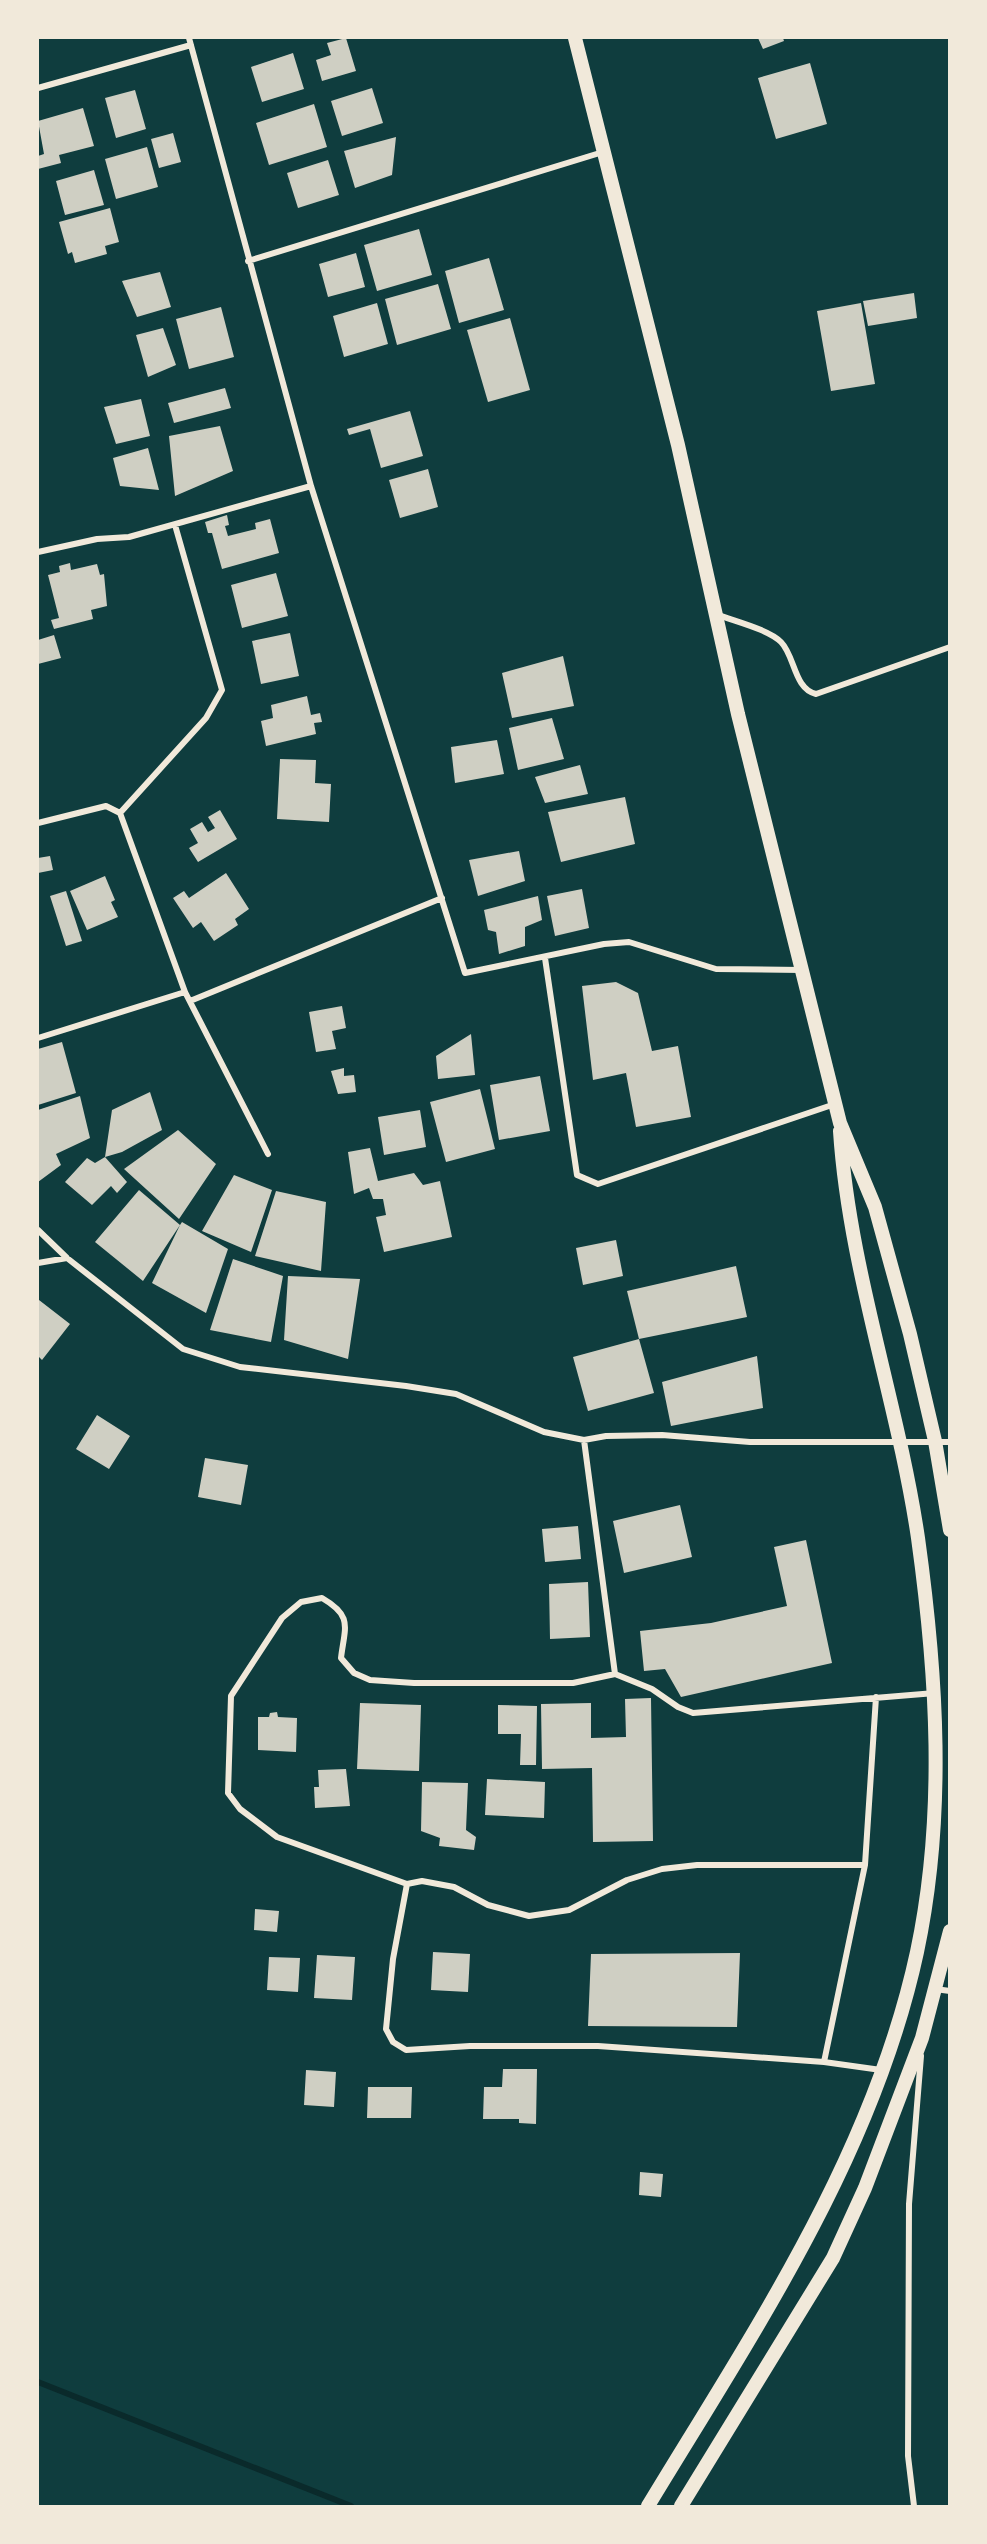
<svg xmlns="http://www.w3.org/2000/svg" width="987" height="2544" font-family="'Titillium Web',sans-serif">
<style>
.lines{fill:none;stroke-linecap:round;stroke-linejoin:round}
.stream{stroke:#0a2a2b;stroke-width:6}
.building{fill:#cfcfc3}
.minor{stroke:#f1e9da;stroke-width:6}
.trunk{stroke:#f1e9da;stroke-width:14}
</style>
<rect width="100%" height="100%" fill="#0f3d3e"/>
<g class="lines">
<path class="stream" d="M38,2382L351,2506"/>
</g>
<path class="building" d="M346,38L356,71L322,81L316,60L331,55L327,43Z
M758,38H783L784,41L763,49Z
M293,53L304,89L262,102L251,67Z
M810,63L827,124L776,139L758,78Z
M372,88L383,123L342,136L331,101Z
M135,90L146,129L116,138L105,98Z
M314,104L327,147L269,165L256,123Z
M83,108L94,146L59,155L61,163L38,169V156L44,154L38,121Z
M173,133L181,162L159,168L151,139Z
M396,137L392,175L355,188L344,151Z
M147,147L158,187L116,199L105,159Z
M328,160L339,195L298,208L287,173Z
M94,170L104,205L65,215L56,181Z
M110,208L119,242L105,246L107,254L75,263L72,252L68,254L59,222Z
M419,229L432,275L377,291L364,245Z
M356,253L365,287L328,297L319,264Z
M489,258L504,310L459,323L445,271Z
M160,272L171,307L137,317L122,281Z
M438,284L451,329L397,345L385,299Z
M914,293L917,318L868,326L863,301Z
M377,303L388,344L344,357L333,316Z
M861,303L875,384L831,391L817,311Z
M221,307L234,357L189,369L176,319Z
M510,318L530,390L488,402L467,330Z
M163,328L176,365L148,377L136,335Z
M225,388L231,408L174,423L168,403Z
M141,399L150,436L116,444L104,407Z
M410,411L423,456L381,468L370,429L349,435L347,429Z
M220,426L233,471L175,496L169,436Z
M148,448L159,490L120,486L113,458Z
M428,469L438,507L400,518L389,480Z
M227,515L229,525L225,526L228,536L256,529L255,523L270,519L279,553L222,569L212,533H208L205,522Z
M70,563L71,570L97,564L100,575L104,574L107,606L91,610L93,619L54,629L51,620L59,618L48,575L60,572L59,566Z
M276,573L288,616L242,628L231,585Z
M290,633L299,676L261,684L252,641Z
M54,635L61,658L38,664V640Z
M563,656L574,706L512,718L502,673Z
M307,696L311,715L320,713L322,722L314,723L316,734L266,746L261,721L273,718L271,705Z
M552,718L564,759L518,770L509,728Z
M497,740L504,774L455,783L451,747Z
M280,759L316,760L315,783L331,784L329,822L277,819Z
M580,765L588,794L545,803L535,777Z
M625,797L635,844L561,862L548,812Z
M220,810L237,839L198,862L189,848L198,843L190,829L202,822L208,832L215,828L208,817Z
M519,851L525,881L478,896L469,860Z
M50,856L53,870L38,873V858Z
M226,873L249,909L235,919L238,925L214,941L201,922L193,928L173,898L184,891L189,898Z
M105,876L115,900L111,902L118,917L87,930L70,891Z
M582,889L589,928L555,936L547,896Z
M66,891L82,941L66,946L50,896Z
M538,896L542,920L525,927V946L499,954L496,932L488,930L484,910Z
M616,982L638,993L652,1051L678,1046L691,1117L636,1127L626,1073L593,1080L582,986Z
M342,1006L346,1028L332,1031L336,1049L316,1052L309,1012Z
M471,1034L475,1075L438,1079L436,1056Z
M62,1042L76,1093L38,1105V1049Z
M344,1068V1076L354,1075L356,1092L338,1094L331,1071Z
M540,1076L550,1131L499,1140L490,1085Z
M480,1089L495,1149L446,1162L430,1102Z
M150,1092L162,1130L122,1152L105,1157L112,1110Z
M80,1096L90,1138L56,1154L61,1165L38,1182V1110Z
M420,1110L426,1147L384,1155L378,1117Z
M178,1130L216,1164L179,1219L124,1169Z
M370,1148L378,1181L414,1173L423,1185L440,1181L452,1237L384,1252L376,1217L386,1215L383,1199H373L369,1188L354,1194L348,1152Z
M105,1157L127,1182L117,1193L111,1186L92,1205L65,1182L87,1158L95,1163Z
M234,1175L272,1190L251,1252L202,1231Z
M139,1190L180,1225L182,1222L228,1249L206,1313L152,1283L180,1225L143,1281L95,1242Z
M276,1191L326,1202L321,1271L255,1256Z
M616,1240L623,1276L583,1285L576,1248Z
M233,1259L283,1276L271,1342L210,1330Z
M736,1266L747,1317L639,1339L627,1291Z
M288,1276L360,1279L348,1359L284,1340Z
M39,1300L70,1324L42,1360L38,1356Z
M639,1339L654,1393L588,1411L573,1357Z
M757,1356L763,1408L671,1426L662,1382Z
M97,1415L130,1436L109,1469L76,1449Z
M205,1458L248,1465L241,1505L198,1497Z
M680,1505L692,1557L624,1573L613,1521Z
M578,1526L581,1559L545,1562L542,1529Z
M806,1540L832,1663L681,1697L665,1669L644,1671L640,1631L711,1623L787,1606L774,1547Z
M588,1582L590,1637L550,1639L549,1584Z
M651,1698L653,1841L593,1842L592,1768L542,1769L541,1704L591,1703V1738L626,1737L625,1699Z
M360,1703L421,1705L419,1771L357,1769Z
M498,1705L537,1706L536,1765H520L521,1734H498Z
M277,1712L278,1717L297,1718L296,1752L258,1750V1717H269L270,1713Z
M346,1769L350,1806L315,1808L314,1787H319L318,1770Z
M487,1779L545,1782L544,1818L485,1815Z
M422,1782L468,1783L466,1830L476,1837L474,1850L439,1846L440,1838L421,1831Z
M255,1909L279,1911L277,1932L254,1930Z
M433,1952L470,1954L468,1992L431,1990Z
M740,1953L737,2027L588,2026L591,1954Z
M317,1955L355,1957L352,2000L314,1998Z
M269,1957L300,1958L298,1992L267,1990Z
M503,2069H537L536,2124L519,2123V2119H483L484,2087H502Z
M306,2070L336,2072L334,2107L304,2105Z
M368,2087H412L411,2118H367Z
M640,2172L663,2174L661,2197L639,2195Z"/>
<g class="lines">
<path class="minor" d="M189,38L311,486L465,973L604,944L629,942L716,969L802,970
M38,88L191,45
M248,261L603,152
M38,552L97,539L129,537L311,486
M716,614C733,621 768,629 781,642C795,656 794,689 816,694L950,647
M120,813L206,718L222,690L175,525
M38,823L106,806L120,813L185,992L268,1154
M545,958L577,1175L598,1184L835,1104
M190,1001L442,898
M38,1038L185,992
M38,1230L67,1258L183,1349L240,1367L406,1386L456,1394L544,1432L584,1440L606,1436L662,1435L750,1442H950
M38,1263L67,1258
M584,1440L615,1674L652,1689L678,1707L693,1713L935,1693
M865,1865H697L662,1869L627,1880L569,1910L529,1916L488,1905L454,1887L422,1881L407,1884L393,1959L386,2029L393,2042L406,2050L470,2046H598L824,2062L881,2070
M407,1884L277,1837L240,1809L228,1793L231,1696L282,1618L301,1602L322,1598C353,1616 345,1626 341,1658L354,1673L370,1680L414,1683H573L615,1674
M935,1989L950,1991
M824,2062L865,1865L876,1697
M914,2506L908,2456L909,2204L921,2056"/>
<path class="trunk" d="M575,38L678,445L738,714L840,1123L875,1207L910,1334L935,1441L950,1530
M648,2506C754,2331 873,2156 917,1952C946,1815 937,1675 918,1538C898,1402 849,1269 840,1131
M681,2506L833,2258L865,2188L922,2038L950,1931"/>
</g>
<rect width="987" height="2544" fill="none" stroke="#f1e9da" stroke-width="78"/>
</svg>
